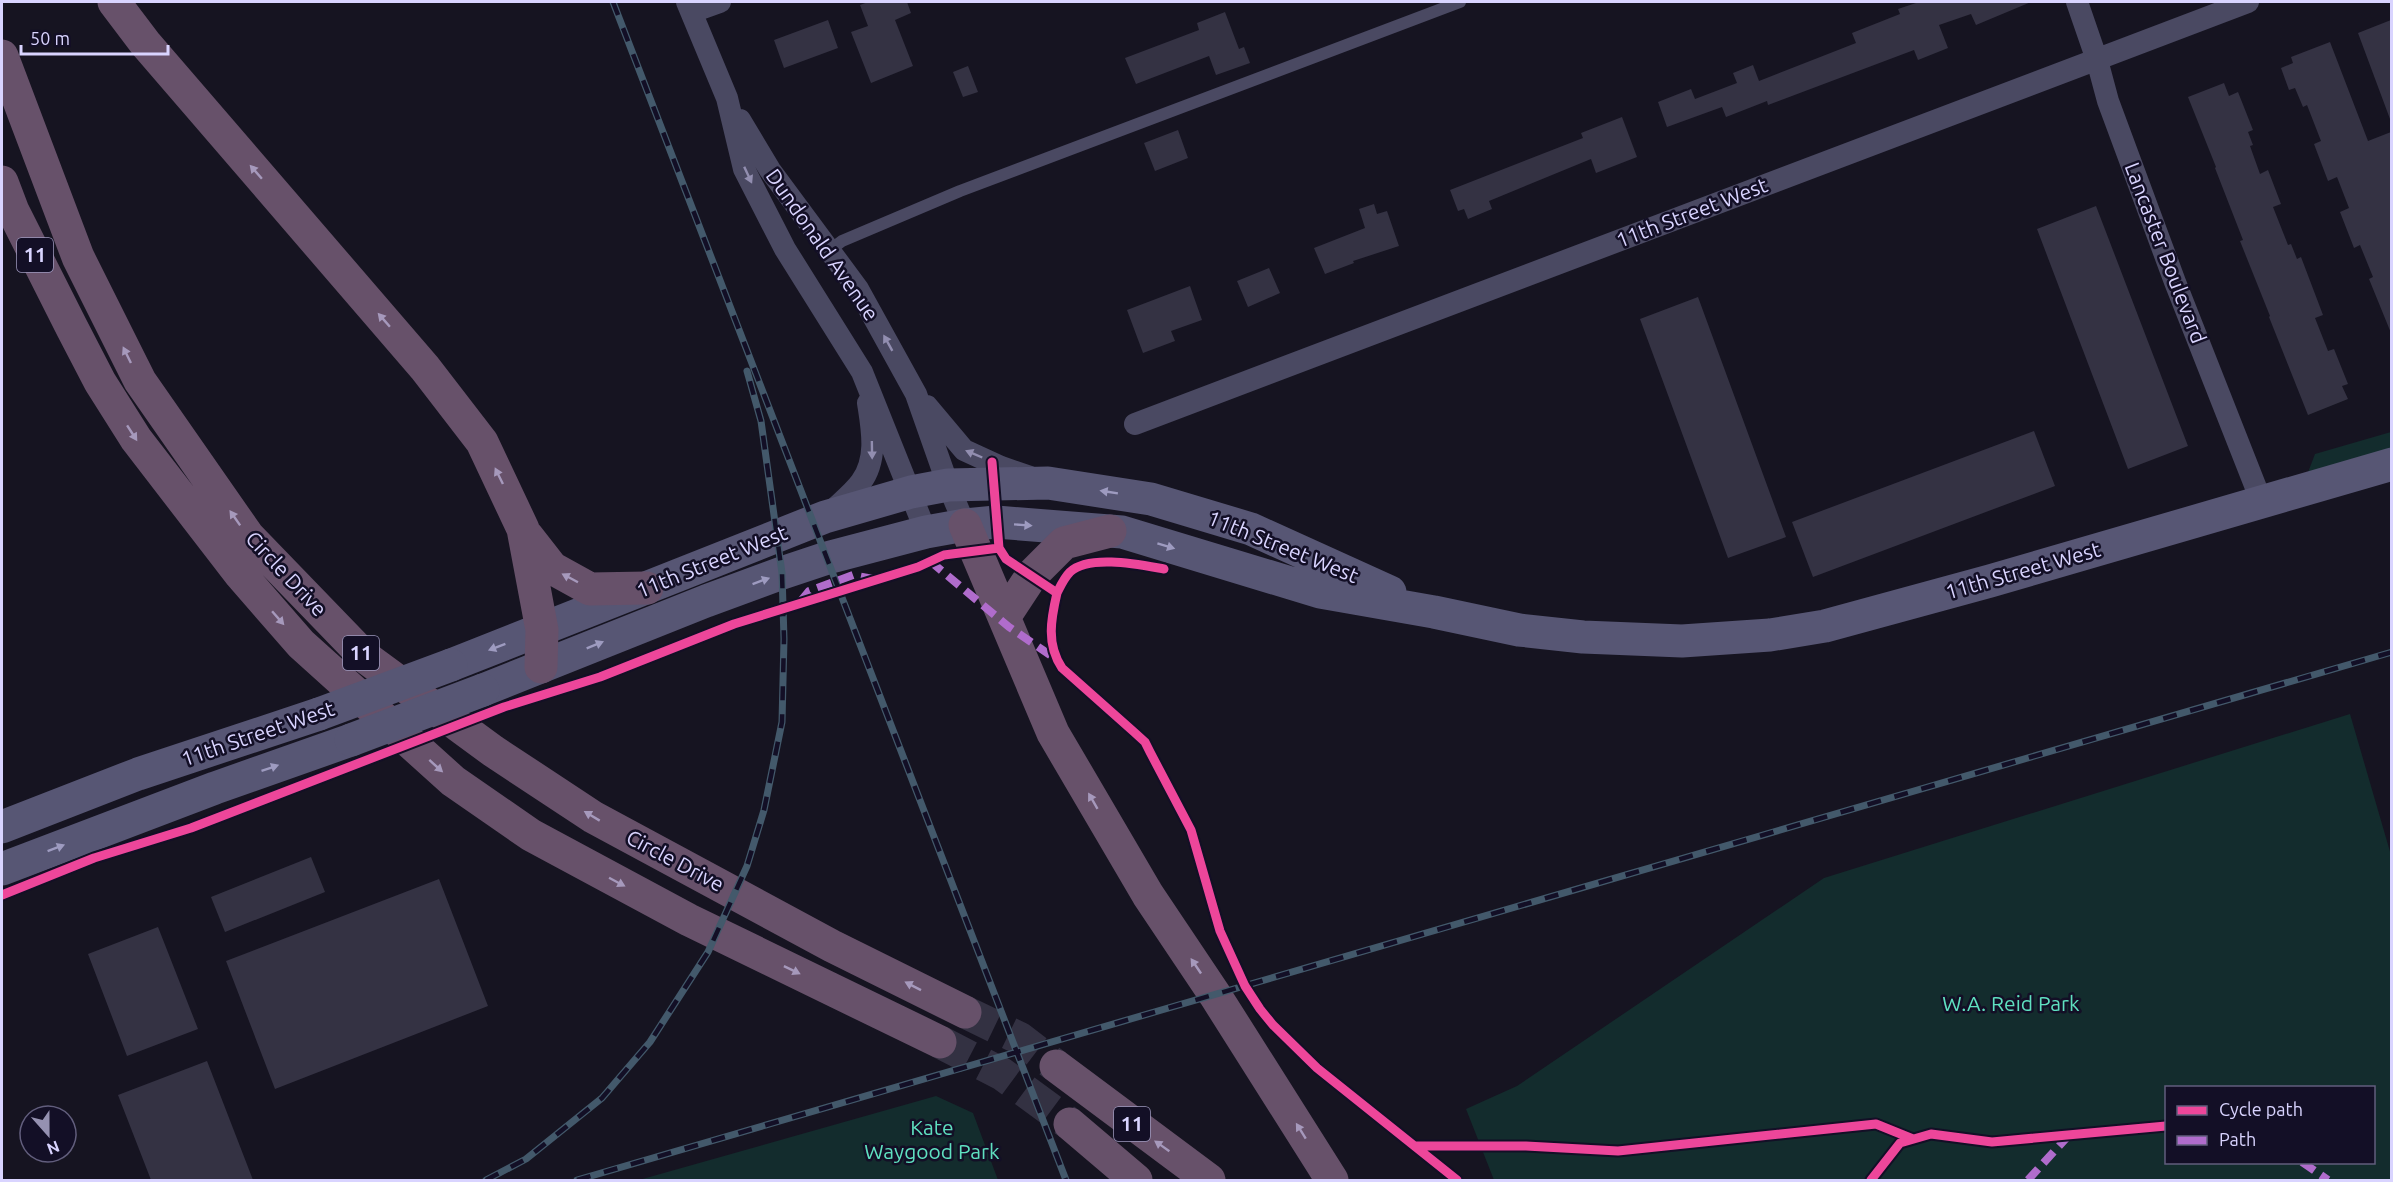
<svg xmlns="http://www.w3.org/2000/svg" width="2393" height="1182" font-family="Ubuntu,sans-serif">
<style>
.green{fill:#132c2d;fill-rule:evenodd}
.building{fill:#343243}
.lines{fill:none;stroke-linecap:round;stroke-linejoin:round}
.highway-tunnel{stroke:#333142;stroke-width:33;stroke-dasharray:33 16;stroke-linecap:butt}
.lane{stroke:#4a4962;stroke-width:12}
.street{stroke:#4a4962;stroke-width:22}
.secondary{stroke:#575674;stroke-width:33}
.highway{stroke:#67516a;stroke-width:33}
.rail-casing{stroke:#43596b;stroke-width:7}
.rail{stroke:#130f26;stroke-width:4.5;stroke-dasharray:14;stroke-linecap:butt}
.secondary-bridge{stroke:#575674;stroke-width:33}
.quiet{stroke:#b06ccc;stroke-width:8;stroke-dasharray:15 8;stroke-linecap:butt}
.cycleway-casing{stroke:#130f26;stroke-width:13}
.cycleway{stroke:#ed469a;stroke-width:9}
.oneway{fill:#a699bc}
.oneway2{fill:#928eb0}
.oneway3{fill:#9e9bc0}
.labels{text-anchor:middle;stroke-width:5;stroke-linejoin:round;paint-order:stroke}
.shield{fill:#130f26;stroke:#9e99be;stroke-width:1.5}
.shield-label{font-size:20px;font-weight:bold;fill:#d9d4ff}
.street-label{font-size:21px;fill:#d9d4ff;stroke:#130f26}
.park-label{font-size:21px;fill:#5fe0c0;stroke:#130f26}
</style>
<rect width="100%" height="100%" fill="#161421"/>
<path class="green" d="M2391,432V451L2307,475L2315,454Z
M2350,714L2391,855V1180H1494L1466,1109L1517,1086L1824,878ZM2166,1088H2374V1162H2166Z
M936,1096L973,1113L998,1180H639Z"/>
<path class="building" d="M868,2H907L911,13L895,20L913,66L871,83L851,32L868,26L860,5Z
M1919,2H2031L1976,25L1971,14L1939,25L1948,48L1918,60L1914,50L1768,105L1767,101L1726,117L1722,107L1667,127L1658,102L1691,89L1695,99L1737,83L1733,73L1753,65L1759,81L1856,43L1852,33L1900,14L1898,9Z
M1225,12L1239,49L1244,47L1250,63L1216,75L1209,56L1136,84L1125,58L1199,30L1197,23Z
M828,20L838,48L784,68L774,40Z
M2391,20V118L2390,119L2358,33Z
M2330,42L2368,141L2391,132V333L2369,279L2373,277L2360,245L2354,248L2340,212L2349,208L2337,177L2328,181L2314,144L2321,141L2307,105L2303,107L2295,88L2289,90L2281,68L2293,63L2291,57Z
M968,66L978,92L963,97L953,72Z
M2224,83L2229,96L2238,92L2253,130L2248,132L2253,145L2250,146L2260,174L2268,170L2281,204L2273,207L2288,245L2291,244L2297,259L2301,257L2323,315L2315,318L2328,351L2334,349L2348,384L2342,386L2348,399L2308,415L2269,317L2270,316L2240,241L2243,240L2215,168L2216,167L2188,97Z
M1622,117L1637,157L1596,173L1591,159L1489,201L1492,209L1468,219L1464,209L1458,211L1450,190L1583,138L1581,133Z
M1178,130L1188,158L1155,171L1144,143Z
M1374,204L1377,214L1387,211L1399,246L1353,261L1354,263L1325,274L1314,248L1365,228L1359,209Z
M2096,206L2188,446L2128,469L2037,229Z
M1269,268L1280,293L1248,307L1237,281Z
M1190,286L1202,320L1171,331L1175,341L1143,353L1127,310Z
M1698,297L1786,537L1728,558L1640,319Z
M2034,431L2055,486L1813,577L1792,522Z
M311,857L325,892L225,932L211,897Z
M439,879L488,1006L275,1089L226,961Z
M158,927L198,1029L127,1056L88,954Z
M207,1061L253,1180H151L118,1095Z"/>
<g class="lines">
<path class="highway-tunnel" d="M965,1012L1019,1038L1056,1066
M940,1042L1002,1074L1070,1124"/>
<path class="lane" d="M830,250L842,241L960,191L1460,2"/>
<path class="street" d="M687,2L727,98L744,169L785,249L862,372L926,532
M2077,2L2097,60L2108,101L2175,282L2262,503
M692,12L720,2
M740,120L770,170L858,289L916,394L948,485L965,525
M927,406L964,450L1001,467L1030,477
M1135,424L2248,2
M830,513C840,503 853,493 861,482C878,459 872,429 868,403"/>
<path class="secondary" d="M451,665L825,517L911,492L948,485L1048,483L1151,499L1251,529L1390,592
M483,690L706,601L782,573L827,558L926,532L965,525L996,522L1122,532L1320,592L1434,612L1519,630L1583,637L1682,641L1770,635L1825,626L1990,581L2392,464
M2,827L138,774L319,714
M2,869L215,788L351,740"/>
<path class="highway" d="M114,2L145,43L425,368L482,442L523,529L542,630L541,667
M2,56L78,257L140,381L248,536L365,657L493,751L593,817L832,946L965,1012
M2,182L13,211L72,328L100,382L136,439L240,574L301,644L453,781L531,835L689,920L940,1042
M965,525L1053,733L1148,895L1215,995L1332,1180
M527,536L552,568L590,589L647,588
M1005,616L1032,575L1064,543L1110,531
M1056,1066L1209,1180
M1070,1124L1136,1180"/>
<defs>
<path id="rail" d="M613,2L1066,1180
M486,1180L526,1159L602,1098L650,1042L708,952L747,866L764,810L782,722L784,639L782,573L761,421L747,371
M577,1180L2392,652"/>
</defs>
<use href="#rail" class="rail-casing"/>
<use href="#rail" class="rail"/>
<path class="secondary-bridge" d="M319,714L451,665
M351,740L483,690"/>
<path class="quiet" d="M930,561L1009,627L1056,659
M800,602L809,591L853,575L873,579
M2302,1162L2328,1180
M2028,1180L2069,1135"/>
<defs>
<path id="cycleway" d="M992,462L999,548
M1057,593C1061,585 1064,578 1070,572C1089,554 1141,565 1164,569
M2,895L94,858L191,828L504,707L600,677L734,624L918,567L944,555L999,548L1006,559L1057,593C1051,619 1046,644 1062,668L1134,732L1145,742L1150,752L1191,830L1220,931L1245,986L1260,1009L1273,1025L1317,1068L1457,1180
M1416,1146H1526L1618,1151L1876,1124L1913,1139
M1871,1180L1900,1143L1931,1134L1992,1142L2166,1126"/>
</defs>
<use href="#cycleway" class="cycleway-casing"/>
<use href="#cycleway" class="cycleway"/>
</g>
<defs><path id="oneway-solid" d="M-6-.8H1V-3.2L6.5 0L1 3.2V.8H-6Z" transform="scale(1.5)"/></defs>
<g class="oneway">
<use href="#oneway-solid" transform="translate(256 172) rotate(-131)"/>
<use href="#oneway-solid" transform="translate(384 320) rotate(-131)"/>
<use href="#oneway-solid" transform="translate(127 355) rotate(-116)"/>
<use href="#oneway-solid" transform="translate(132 433) rotate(57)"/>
<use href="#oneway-solid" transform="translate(499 476) rotate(-116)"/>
<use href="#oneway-solid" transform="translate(235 518) rotate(-125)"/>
<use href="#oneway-solid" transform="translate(570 578) rotate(-152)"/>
<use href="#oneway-solid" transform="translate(278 618) rotate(49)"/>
<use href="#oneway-solid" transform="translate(436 766) rotate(42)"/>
<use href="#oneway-solid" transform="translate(1093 801) rotate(-120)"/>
<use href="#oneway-solid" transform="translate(592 816) rotate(-149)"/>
<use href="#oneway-solid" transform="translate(617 882) rotate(28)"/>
<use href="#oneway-solid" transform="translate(1196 966) rotate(-124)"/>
<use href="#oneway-solid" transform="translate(792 970) rotate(26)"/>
<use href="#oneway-solid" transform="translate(913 986) rotate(-153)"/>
<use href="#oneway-solid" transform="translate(1301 1131) rotate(-122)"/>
<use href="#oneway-solid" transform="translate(1162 1146) rotate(-145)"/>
</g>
<g class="oneway2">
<use href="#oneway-solid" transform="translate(748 175) rotate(65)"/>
<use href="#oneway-solid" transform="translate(888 343) rotate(-119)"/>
<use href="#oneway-solid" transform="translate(872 450) rotate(89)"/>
<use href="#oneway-solid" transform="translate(974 454) rotate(-157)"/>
</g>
<g class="oneway3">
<use href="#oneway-solid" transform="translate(1109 492) rotate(-171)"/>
<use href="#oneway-solid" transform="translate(1023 525) rotate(4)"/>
<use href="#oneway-solid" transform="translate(1166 546) rotate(17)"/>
<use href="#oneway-solid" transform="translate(761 581) rotate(-20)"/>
<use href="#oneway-solid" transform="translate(595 645) rotate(-22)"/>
<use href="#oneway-solid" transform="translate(497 647) rotate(159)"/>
<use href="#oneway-solid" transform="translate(270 768) rotate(-19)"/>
<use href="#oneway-solid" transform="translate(56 848) rotate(-21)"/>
</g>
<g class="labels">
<g class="shield">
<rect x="17" y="238" width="36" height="34" rx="4.5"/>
<rect x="343" y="636" width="36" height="34" rx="4.5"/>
<rect x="1114" y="1107" width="36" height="34" rx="4.5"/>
</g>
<g class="shield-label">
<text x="35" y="262">11</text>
<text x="361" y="660">11</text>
<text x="1132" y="1131">11</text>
</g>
<g class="street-label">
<text transform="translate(1692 213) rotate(-21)" y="7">11th Street West</text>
<text transform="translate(822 245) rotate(55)" y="7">Dundonald Avenue</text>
<text transform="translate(2165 253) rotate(69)" y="7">Lancaster Boulevard</text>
<text transform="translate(1283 547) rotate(22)" y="7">11th Street West</text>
<text transform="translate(712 562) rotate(-22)" y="7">11th Street West</text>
<text transform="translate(2023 571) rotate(-16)" y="7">11th Street West</text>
<text transform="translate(286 574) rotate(47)" y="7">Circle Drive</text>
<text transform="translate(258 734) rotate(-19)" y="7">11th Street West</text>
<text transform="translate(675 861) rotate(28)" y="7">Circle Drive</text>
</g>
<g class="park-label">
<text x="2011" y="1011">W.A. Reid Park</text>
<text x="932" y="1135">Kate<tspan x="932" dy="24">Waygood Park</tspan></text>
</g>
</g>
<rect width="2393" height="1182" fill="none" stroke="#d9d4ff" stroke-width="6"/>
<rect x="2165" y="1086" width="210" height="78" fill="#130f26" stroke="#625e7d" stroke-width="1.5"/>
<rect x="2177" y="1106" width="30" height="9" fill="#ed469a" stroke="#625e7d" stroke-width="1.5"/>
<text x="2219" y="1116" font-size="18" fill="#d9d4ff">Cycle path</text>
<rect x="2177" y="1136" width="30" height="9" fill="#b06ccc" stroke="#625e7d" stroke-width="1.5"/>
<text x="2219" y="1146" font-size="18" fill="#d9d4ff">Path</text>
<g transform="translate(48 1134) rotate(159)"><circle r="28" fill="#130f26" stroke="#625e7d" stroke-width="1.5"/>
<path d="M0-4.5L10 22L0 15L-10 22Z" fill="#9591b1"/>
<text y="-9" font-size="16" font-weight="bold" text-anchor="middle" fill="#d9d4ff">N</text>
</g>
<path d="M21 45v9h147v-9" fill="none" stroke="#d9d4ff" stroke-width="3"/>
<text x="30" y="45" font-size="18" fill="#d9d4ff" stroke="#130f26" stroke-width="4.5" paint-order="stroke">50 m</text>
</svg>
